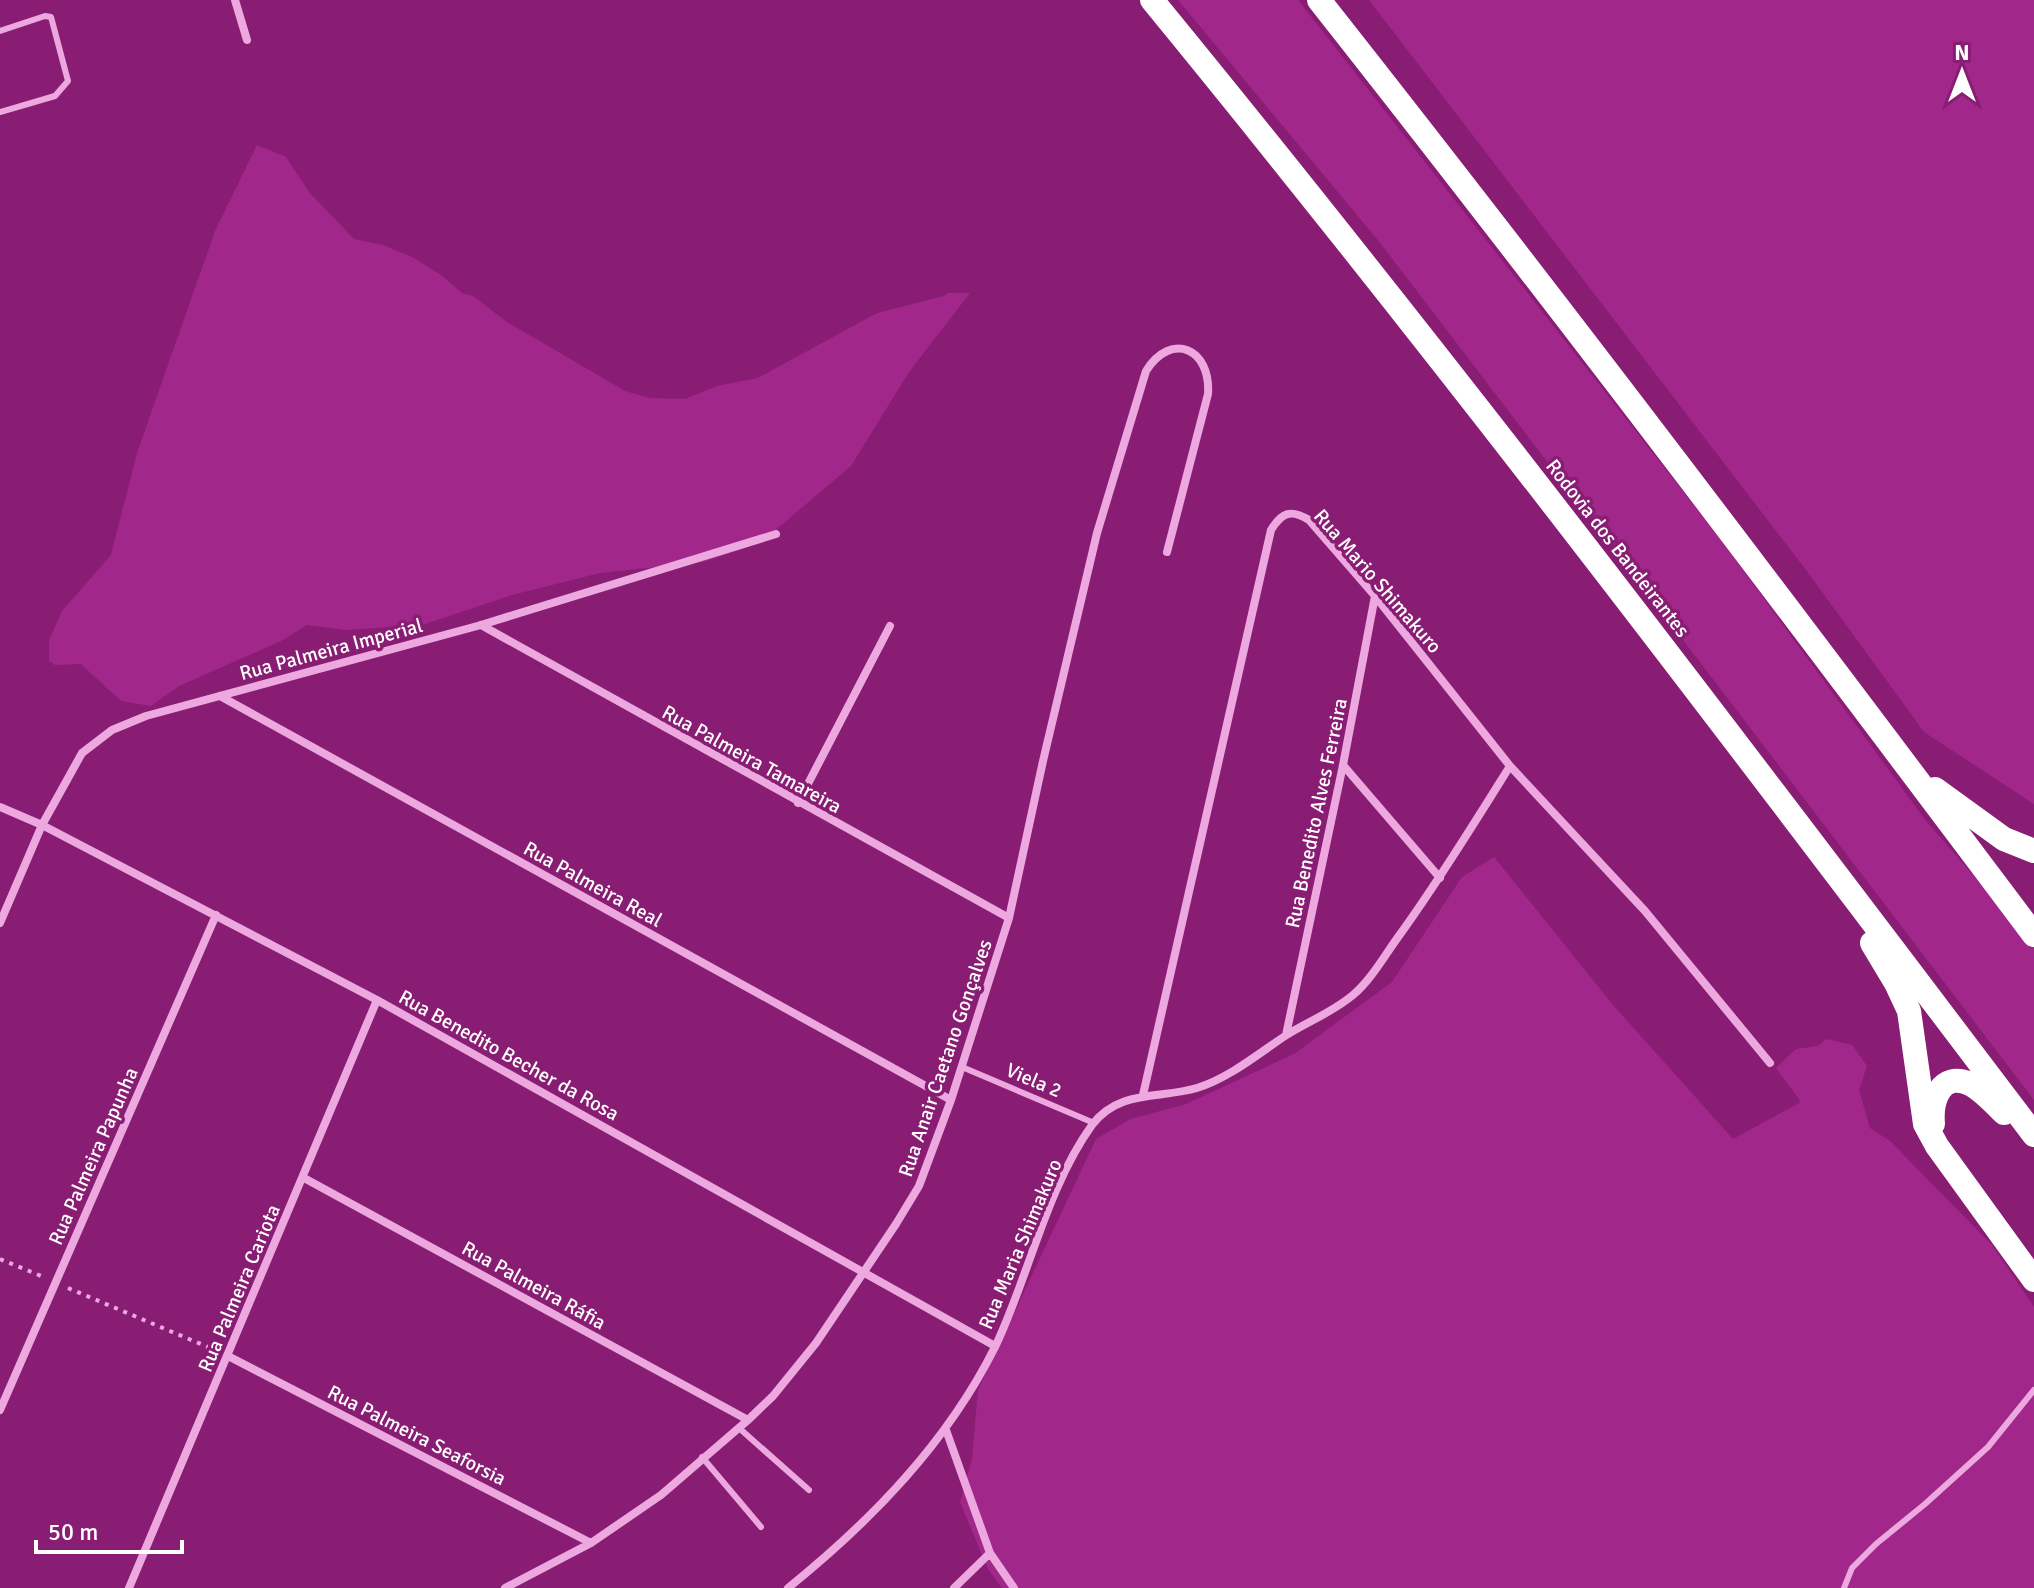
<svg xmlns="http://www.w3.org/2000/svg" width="2034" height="1588" font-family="Signika,sans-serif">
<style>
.green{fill:#a2278b}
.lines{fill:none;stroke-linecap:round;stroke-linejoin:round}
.path{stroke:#eca8df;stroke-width:4;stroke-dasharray:4 6;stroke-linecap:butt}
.lane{stroke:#eca8df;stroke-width:6}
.street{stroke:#eca8df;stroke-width:8}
.highway{stroke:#fff;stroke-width:24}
.labels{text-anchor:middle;stroke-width:7;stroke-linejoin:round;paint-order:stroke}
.street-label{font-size:20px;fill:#fff;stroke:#891d73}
</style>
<rect width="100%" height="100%" fill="#891d73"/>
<path class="green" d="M1178,0H1298L1721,540L1926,821L2034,945V1100L1381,244Z
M1369,0H2034V804L1924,732L1809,574Z
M257,145L286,157L309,192L354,239L383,245L412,257L441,275L462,293L473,296L507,322L625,391L649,398L685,399L717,386L758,378L877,313L944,296L948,293H970L909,372L851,466L772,533L742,549L703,562L600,573L512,595L422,625L346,630L307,625L281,641L179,686L151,706L121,701L81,664L55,665L49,661V640L62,611L111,555L137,453L215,231Z
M1494,857L1613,1005L1733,1139L1801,1102L1776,1068L1796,1049L1818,1046L1826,1039L1852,1045L1867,1066L1859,1090L1870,1128L1890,1141L1992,1245L2034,1307V1588H1002L988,1569L960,1502L972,1459L978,1390L1096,1139L1131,1119L1186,1104L1294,1054L1392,982L1462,877Z"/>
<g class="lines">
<path class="path" d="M0,1259L46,1278
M68,1288L215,1350"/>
<path class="lane" d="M0,31L45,16L51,17L68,81L55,96L0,112
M962,1067L1094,1123
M739,1428L809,1490
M702,1457L761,1527
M1844,1588L1852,1568L1876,1544L1925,1504L1988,1447L2034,1390"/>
<path class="street" d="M235,0L247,40
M481,625L1009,918
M220,696L951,1100
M1343,765L1440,878
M798,803L890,626
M0,807L42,825L377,1000L995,1346
M0,923L42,825L82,753L112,730L146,716L481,625L776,534
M1286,1035L1343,765L1375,596
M1143,1095L1271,530C1282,512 1291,509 1309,520L1375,596L1510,766L1645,911L1770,1063
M304,1178L748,1420
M228,1356L591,1543
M0,1410L216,915
M946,1430L990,1553L954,1588
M990,1553L1014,1588
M129,1588L377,1000
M505,1588L591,1543L661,1495L748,1420L773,1396L816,1343L896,1224L919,1186L951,1100L1009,918L1043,761L1097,533L1146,371C1171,331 1211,348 1208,394L1167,552
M788,1588C871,1521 947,1443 995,1347C1029,1276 1046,1189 1092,1125C1119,1089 1160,1099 1197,1088C1229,1078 1258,1054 1285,1036C1307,1022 1333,1012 1353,995C1372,979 1386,953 1401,933C1440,879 1475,822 1510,766"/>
<path class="highway" d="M1152,0C1456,371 1745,753 2034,1135
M1319,0C1562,308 1798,621 2034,935
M1935,789L2004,839L2034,851
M1872,943L1896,983L1909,1011L1925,1124L1937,1146L2034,1280
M1933,1124C1931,1101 1940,1071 1970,1084C1982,1090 1994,1103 2004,1113"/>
</g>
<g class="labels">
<g class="street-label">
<text transform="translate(1618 548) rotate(52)" y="7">Rodovia dos Bandeirantes</text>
<text transform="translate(1378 581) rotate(49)" y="7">Rua Mario Shimakuro</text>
<text transform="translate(331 649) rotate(-15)" y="7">Rua Palmeira Imperial</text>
<text transform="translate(752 759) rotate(29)" y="7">Rua Palmeira Tamareira</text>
<text transform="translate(1316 813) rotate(-78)" y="7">Rua Benedito Alves Ferreira</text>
<text transform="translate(593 884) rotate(29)" y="7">Rua Palmeira Real</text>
<text transform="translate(509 1055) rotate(29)" y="7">Rua Benedito Becher da Rosa</text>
<text transform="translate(945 1058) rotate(-71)" y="7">Rua Anair Caetano Gonçalves</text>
<text transform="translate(1034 1080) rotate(23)" y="7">Viela 2</text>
<text transform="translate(93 1156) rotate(-66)" y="7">Rua Palmeira Papunha</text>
<text transform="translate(1020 1244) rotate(-67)" y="7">Rua Maria Shimakuro</text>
<text transform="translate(534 1285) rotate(29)" y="7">Rua Palmeira Ráfia</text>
<text transform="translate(239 1288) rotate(-67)" y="7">Rua Palmeira Cariota</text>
<text transform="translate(417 1435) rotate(27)" y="7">Rua Palmeira Seaforsia</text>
</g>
</g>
<g transform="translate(1962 72)" stroke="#891d73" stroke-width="6" paint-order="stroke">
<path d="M0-6L14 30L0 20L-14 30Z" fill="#ffffff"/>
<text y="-12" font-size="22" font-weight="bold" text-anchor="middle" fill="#ffffff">N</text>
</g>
<path d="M36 1540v12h146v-12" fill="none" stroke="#ffffff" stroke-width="4"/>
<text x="48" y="1540" font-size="24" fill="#ffffff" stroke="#891d73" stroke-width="6" paint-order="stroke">50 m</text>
</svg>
